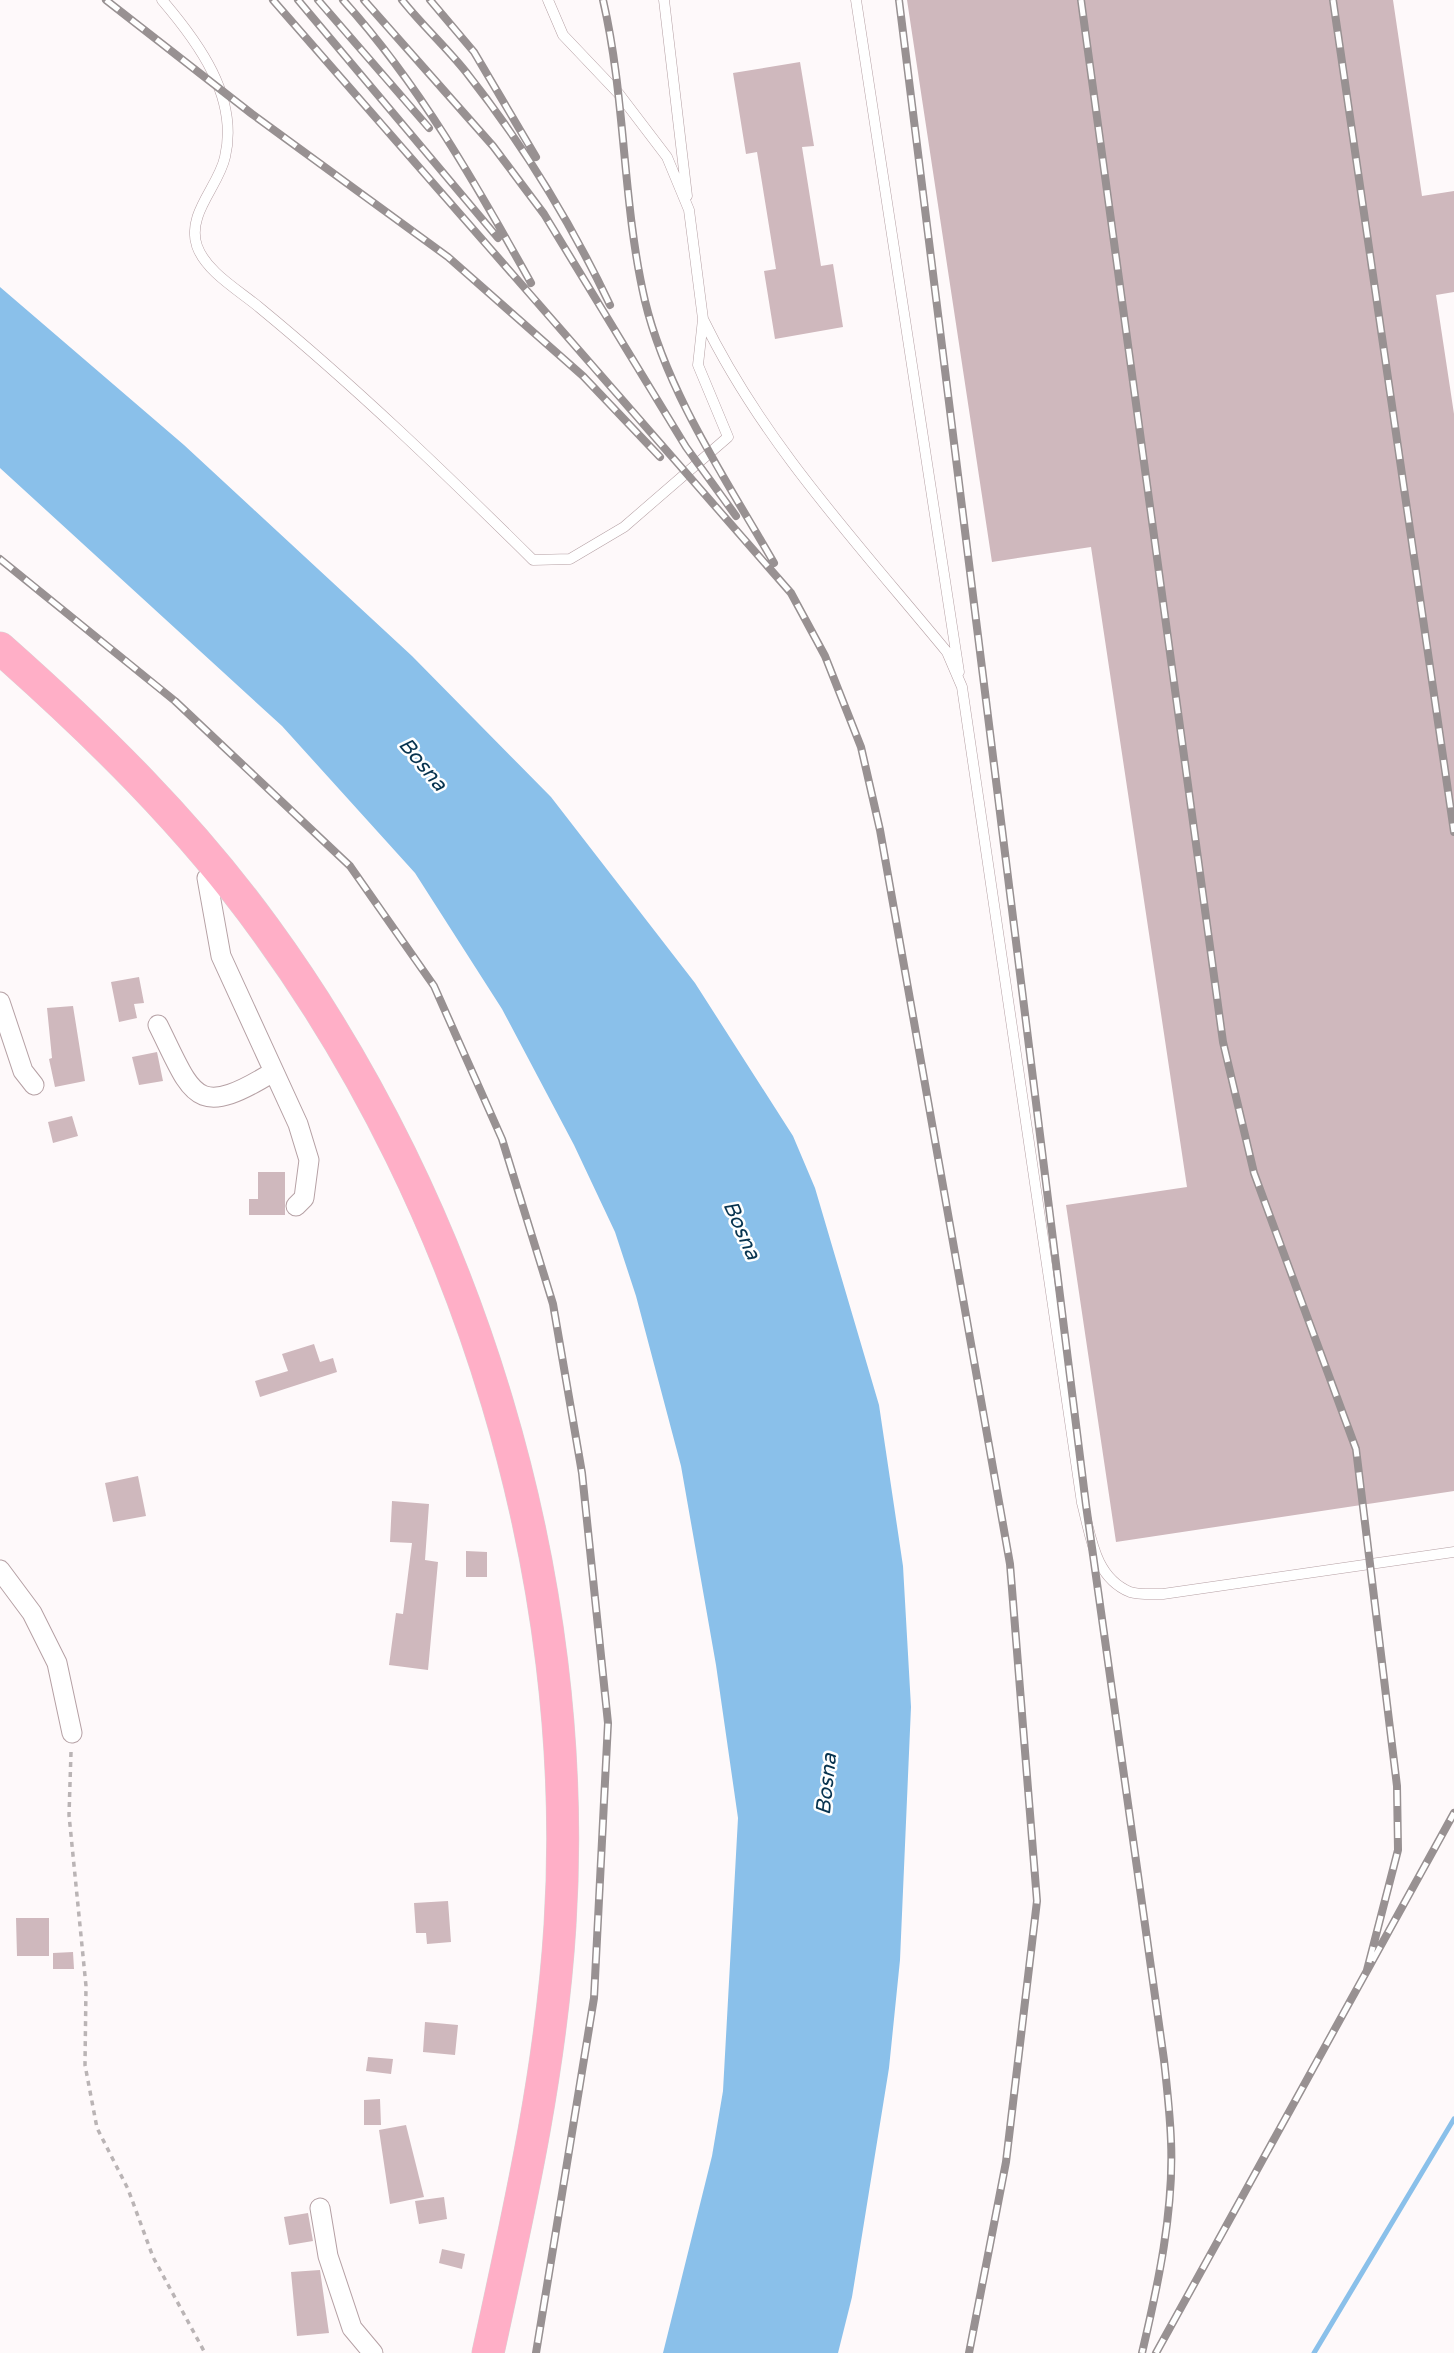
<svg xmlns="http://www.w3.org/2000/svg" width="1454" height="2353" font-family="'Varela Round',sans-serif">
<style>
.water{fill:#8ac0ea}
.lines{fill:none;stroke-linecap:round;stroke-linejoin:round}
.stream{stroke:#8ac0ea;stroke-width:5}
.building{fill:#cfb8bd}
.lane-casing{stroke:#b5a0a4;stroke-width:11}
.street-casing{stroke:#b5a0a4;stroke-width:21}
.primary-casing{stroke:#d7d6d6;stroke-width:33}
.path{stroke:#bab4b5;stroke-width:3.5;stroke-dasharray:5 5;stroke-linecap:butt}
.lane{stroke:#fff;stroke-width:10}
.street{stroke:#fff;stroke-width:19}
.primary{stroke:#ffafc7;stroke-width:32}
.rail-casing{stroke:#989192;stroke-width:8}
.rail{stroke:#fff;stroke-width:5;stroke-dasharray:16;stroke-linecap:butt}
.labels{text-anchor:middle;stroke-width:5;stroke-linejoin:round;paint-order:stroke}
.water-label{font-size:21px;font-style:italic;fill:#07334f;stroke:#fff}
</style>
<rect width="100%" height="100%" fill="#fef9fa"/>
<path class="water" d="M0,287L184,445L412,656L551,797L695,983L793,1136L815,1188L879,1405L903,1566L911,1707L900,1960L889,2068L852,2297L838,2353H663L712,2156L723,2091L738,1818L716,1665L681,1466L636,1296L615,1232L574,1145L502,1009L415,873L282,726L0,468Z"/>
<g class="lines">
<path class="stream" d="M1314,2353L1454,2119"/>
</g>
<path class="building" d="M907,0H1393L1422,196L1454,191V292L1436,295L1454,414V1491L1116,1542L1066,1205L1187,1187L1091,547L992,562Z
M800,62L814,146L802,147L821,266L833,264L843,327L775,339L764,271L776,269L757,152L746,154L733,73Z
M139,977L144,1003L134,1004L137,1018L119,1022L111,982Z
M73,1006L85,1081L55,1087L49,1059L52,1058L47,1008Z
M157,1052L163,1081L139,1085L132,1057Z
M72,1116L78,1136L53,1143L48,1122Z
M258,1172H285V1215H249V1199H258Z
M314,1344L320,1362L333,1358L337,1372L260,1397L255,1381L288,1371L282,1354Z
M138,1476L146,1516L113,1522L105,1483Z
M392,1501L429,1504L425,1560L438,1562L428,1670L389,1665L396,1613L403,1614L412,1543L390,1542Z
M466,1551L487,1552V1577H466Z
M448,1901L451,1942L427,1944L426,1933H416L414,1903Z
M16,1918H49V1956H17Z
M73,1952L74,1969H53V1953Z
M425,2022L458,2025L455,2055L423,2052Z
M368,2057L393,2059L391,2074L366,2071Z
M380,2099L381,2125H364V2100Z
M406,2125L424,2197L390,2204L379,2130Z
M444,2197L447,2219L419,2224L415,2201Z
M308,2213L313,2241L289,2245L284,2217Z
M442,2249L465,2254L462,2269L439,2263Z
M320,2270L329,2333L297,2336L291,2272Z"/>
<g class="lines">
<defs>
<path id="lane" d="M162,0C198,42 239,97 225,157C219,186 186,214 197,246C206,272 240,291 260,308C356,387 445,473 533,560L570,559L624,527L728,437L698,365L703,319L689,210L667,157L619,94L563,35L548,0
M664,0L687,196
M856,0L959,672
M703,319C763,443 860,546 947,652L962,687L1082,1503C1091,1536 1094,1577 1130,1592C1139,1595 1153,1594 1163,1594L1454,1552"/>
<path id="street" d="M217,869L207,878L221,956L298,1124L309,1160L304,1198L296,1206
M0,1002L23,1071L34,1085
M158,1025C193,1095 194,1121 273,1072
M0,1570L32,1613L57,1663L72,1733
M320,2208L328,2256L352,2328L373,2353"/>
<path id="primary" d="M0,648C97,734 189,824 265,929C469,1209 582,1579 560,1925C551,2071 519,2211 488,2353"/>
</defs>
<use href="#lane" class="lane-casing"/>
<use href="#street" class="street-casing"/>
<use href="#primary" class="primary-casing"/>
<path class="path" d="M71,1752L69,1815L86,1986L85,2065L97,2128L128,2189L153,2257L205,2353"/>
<use href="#lane" class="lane"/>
<use href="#street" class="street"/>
<use href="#primary" class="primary"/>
<defs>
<path id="rail" d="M106,0L252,114L448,257L583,376L660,457
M273,0L791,593L825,656L861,747L880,830L1010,1564L1037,1901L1006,2162L969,2353
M298,0L498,238
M318,0L429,128
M343,0C419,84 476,184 531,283
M364,0L493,146L544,214L686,447L736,516
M402,0C422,25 446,47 466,72C522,143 571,223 610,305
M430,0L474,52L536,157
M603,0C626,99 622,202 645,301C667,393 727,481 774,563
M899,0L1086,1505L1164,2060C1167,2087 1170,2114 1171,2141C1174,2211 1158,2285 1142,2353
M1081,0L1223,1042L1254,1173L1356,1449L1397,1786L1398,1850L1367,1970
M1333,0L1454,832
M0,559L175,701L350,866L434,986L502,1139L553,1304L582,1473L608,1723L594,1998L536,2353
M1156,2353L1454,1813"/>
</defs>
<use href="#rail" class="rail-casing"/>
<use href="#rail" class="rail"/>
</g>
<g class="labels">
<g class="water-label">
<text transform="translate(423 764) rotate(50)" y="7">Bosna</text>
<text transform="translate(742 1230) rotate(66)" y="7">Bosna</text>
<text transform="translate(826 1784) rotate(-84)" y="7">Bosna</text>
</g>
</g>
</svg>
